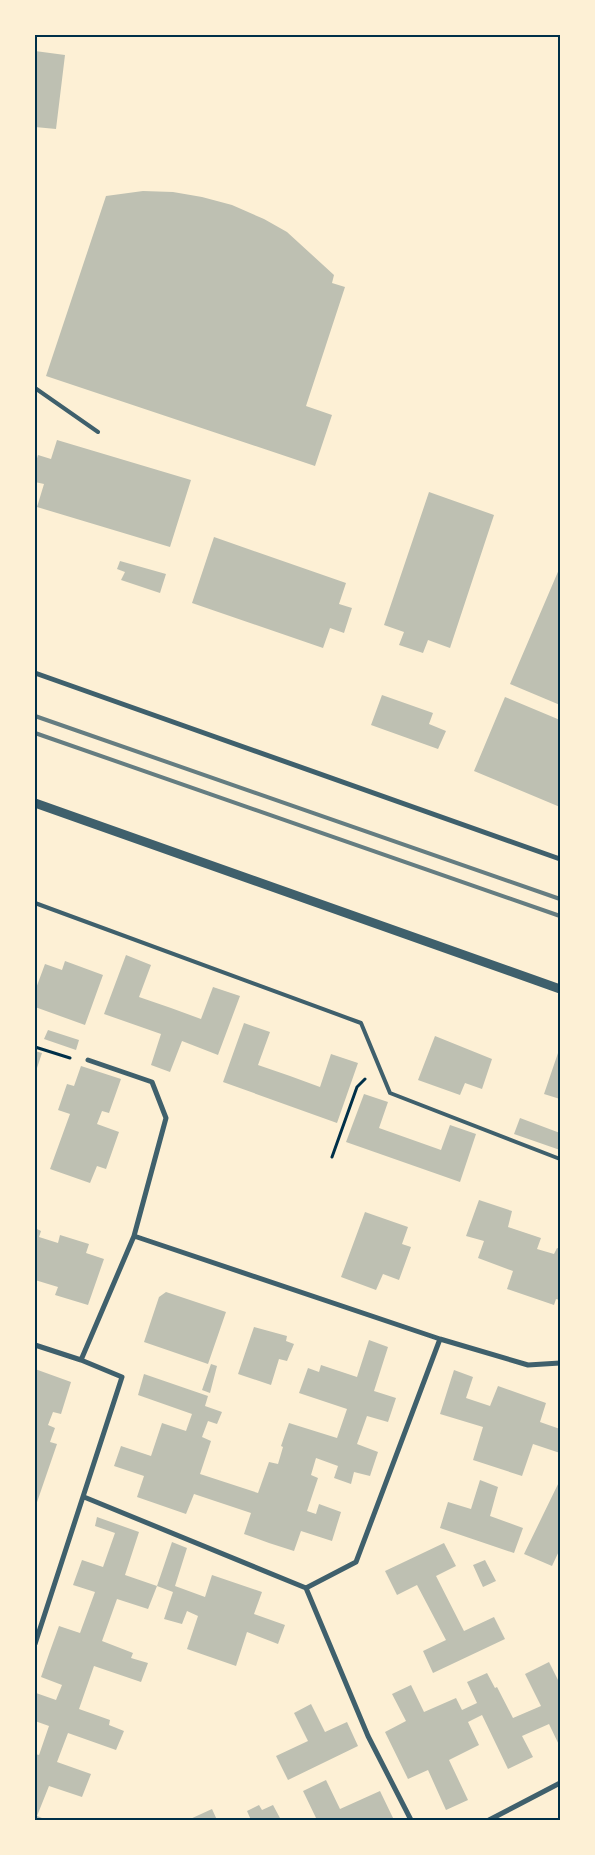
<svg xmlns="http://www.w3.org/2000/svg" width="595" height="1855" font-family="'Crimson Pro',serif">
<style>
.building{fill:#bec0b2}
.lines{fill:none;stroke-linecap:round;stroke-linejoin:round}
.path{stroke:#003049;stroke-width:3}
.service{stroke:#3f606c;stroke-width:4}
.minor{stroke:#3f606c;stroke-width:5}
.tertiary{stroke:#3f606c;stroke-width:9}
.rail{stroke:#657d81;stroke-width:4}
.neatline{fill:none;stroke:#003049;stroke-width:2}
</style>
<rect width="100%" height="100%" fill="#fdf0d5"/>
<path class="building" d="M35,51L65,55L56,129L35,127Z
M143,191L173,192L202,197L232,205L264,219L287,232L334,275L332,283L345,287L306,406L332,415L315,466L46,376L106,196Z
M57,440L191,480L170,547L37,507L44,484L35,482V465L38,455L51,459Z
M429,492L494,515L450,648L428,640L423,653L399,645L404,632L384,625Z
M214,537L346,583L339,604L352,608L344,633L330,628L323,648L192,603Z
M120,561L166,574L160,593L121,580L125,572L117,569Z
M560,567V705L510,684Z
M382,695L433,713L429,724L446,731L438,749L371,725Z
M505,697L560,720V807L474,771Z
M126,955L151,965L139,997L171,1008L201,1019L213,987L240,996L218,1055L182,1041L170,1072L151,1065L161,1034L104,1014Z
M65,961L103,975L85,1025L35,1007V991L45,964L62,970Z
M244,1023L270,1032L258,1065L290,1076L320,1087L331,1054L358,1063L337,1123L223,1082Z
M48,1030L79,1040L76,1050L44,1039Z
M435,1036L492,1059L482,1089L465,1083L460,1095L418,1080Z
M35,1051L42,1053L37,1068H35Z
M558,1053H560V1099L544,1094Z
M81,1066L121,1079L109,1113L102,1111L97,1124L119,1132L106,1169L97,1166L90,1183L50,1169L70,1114L58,1110L67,1084L74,1086Z
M364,1094L388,1102L379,1128L441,1150L450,1125L476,1134L460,1182L346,1142Z
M520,1118L560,1133V1150L514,1134Z
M479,1200L512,1211L508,1227L541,1238L537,1249L554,1254L557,1248L560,1249V1300L556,1299L554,1305L507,1289L513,1271L478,1258L484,1241L466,1236Z
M365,1212L408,1227L402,1244L411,1247L399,1280L383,1274L376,1290L341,1277Z
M35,1228L41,1231L39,1237L58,1243L60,1235L89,1244L86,1253L104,1259L88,1305L55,1295L58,1287L35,1280Z
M166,1292L226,1312L208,1364L144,1342L159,1297Z
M254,1327L287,1336L286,1341L294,1344L287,1361L279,1359L271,1385L238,1374Z
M369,1340L388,1347L374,1391L396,1398L388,1422L367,1416L357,1444L378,1452L370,1476L354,1472L351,1484L334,1478L338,1466L316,1458L311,1475L318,1478L307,1511L316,1514L319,1504L341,1512L332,1541L301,1531L294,1551L269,1543L244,1534L251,1513L194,1494L186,1514L137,1497L144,1476L114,1466L121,1446L151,1456L162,1423L186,1431L192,1414L138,1395L144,1374L208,1396L205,1406L222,1412L217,1424L208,1421L202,1437L211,1441L200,1474L258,1493L269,1462L278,1464L283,1447L281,1446L289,1423L337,1438L347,1409L299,1393L308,1368L319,1372L321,1365L357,1377Z
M211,1364L217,1366L210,1393L202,1390Z
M35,1369L71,1382L61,1414L53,1412L48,1425L55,1428L50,1442L57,1444L35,1508Z
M454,1370L473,1377L466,1398L490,1406L498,1386L546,1403L540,1422L560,1429V1453L533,1444L522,1476L473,1460L483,1427L440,1414Z
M480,1480L498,1487L490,1516L523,1528L514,1553L440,1528L448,1502L471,1509Z
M560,1480V1549L552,1566L524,1554Z
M97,1517L139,1532L125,1575L157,1586L172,1542L187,1548L175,1586L205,1597L212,1575L262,1592L254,1614L285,1625L278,1644L247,1632L236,1666L187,1649L198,1616L187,1611L182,1624L164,1619L173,1592L157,1586L148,1609L117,1599L102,1641L133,1653L131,1658L148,1663L141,1682L94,1666L79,1709L110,1720L109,1725L124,1731L116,1750L68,1733L57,1762L91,1774L82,1797L49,1786L37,1816L47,1820H35V1754L39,1755L49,1726L35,1721V1695L36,1693L56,1700L62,1685L41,1677L50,1651L59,1626L80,1633L95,1592L73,1585L82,1560L103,1567L115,1533L95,1526Z
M444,1543L456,1566L436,1576L464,1631L494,1617L505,1639L433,1673L423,1651L446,1640L417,1585L397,1595L385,1571Z
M485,1560L496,1581L483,1587L473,1565Z
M549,1662L560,1684V1747L549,1724L522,1736L533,1757L508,1769L482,1715L468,1722L479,1745L449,1760L468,1800L446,1810L428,1770L408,1779L385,1732L406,1721L392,1694L411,1685L424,1712L456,1698L462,1710L477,1703L467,1682L487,1673L495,1688L497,1687L513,1718L541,1706L525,1674Z
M311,1704L325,1732L347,1722L358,1746L288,1780L276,1756L308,1741L294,1713Z
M326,1780L340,1809L380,1791L394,1820H317L303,1791Z
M259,1805L262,1810L273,1805L281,1820H251L247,1811Z
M212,1809L217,1820H188Z"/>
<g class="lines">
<path class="path" d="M35,1047L70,1058
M332,1157L357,1087L365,1079"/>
<path class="service" d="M35,388L98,432
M35,903L361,1023L390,1093L560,1159"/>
<path class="minor" d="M35,673L560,859
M88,1060L152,1082L166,1118L134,1236
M35,1345L81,1360L122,1377L35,1644
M81,1360L134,1236L440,1339L528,1365L560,1363
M84,1497L306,1588L368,1736L411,1820
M306,1588L356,1562L440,1339
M489,1820L560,1783"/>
<path class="tertiary" d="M35,803L560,989"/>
<path class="rail" d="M35,716L560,899
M35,733L560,916"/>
</g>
<rect width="595" height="1855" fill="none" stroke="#fdf0d5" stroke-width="72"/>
<rect x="36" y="36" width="523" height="1783" class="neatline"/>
</svg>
